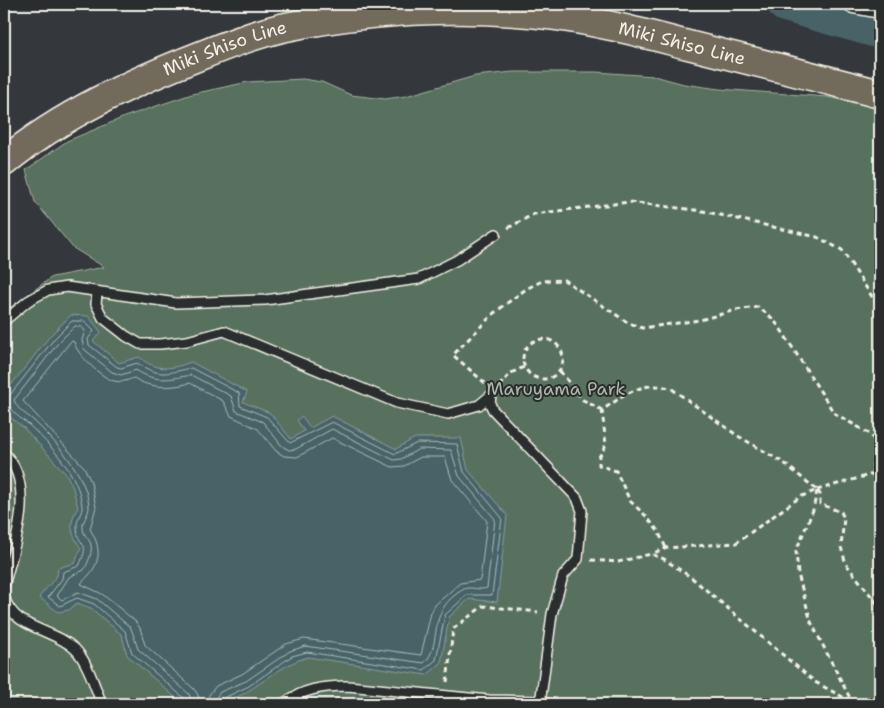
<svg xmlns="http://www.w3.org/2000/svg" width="884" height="708" font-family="'Shantell Sans',sans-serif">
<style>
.green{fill:#58715f;stroke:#a6b1a4}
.water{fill:#466468;stroke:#8c9c9b}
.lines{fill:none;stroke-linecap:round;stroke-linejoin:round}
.shore{stroke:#aeb9b5;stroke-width:1}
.river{stroke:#466468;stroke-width:36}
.lane-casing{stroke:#f4f1e8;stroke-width:12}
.street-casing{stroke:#f4f1e8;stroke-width:21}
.primary-casing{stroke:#f4f1e8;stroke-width:31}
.path{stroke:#f4f1e8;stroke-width:3;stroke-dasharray:5 4;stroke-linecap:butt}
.lane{stroke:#2a2d2e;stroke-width:9}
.street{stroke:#2a2d2e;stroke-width:18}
.primary{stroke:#726b5a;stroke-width:28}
.labels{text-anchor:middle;stroke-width:4;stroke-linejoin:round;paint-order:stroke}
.street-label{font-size:18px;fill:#f4f1e8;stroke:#2a2d2e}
.park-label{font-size:18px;fill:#aeb7aa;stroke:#2a2d2e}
</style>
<rect width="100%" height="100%" fill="#34373b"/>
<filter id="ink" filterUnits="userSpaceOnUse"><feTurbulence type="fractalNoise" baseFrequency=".02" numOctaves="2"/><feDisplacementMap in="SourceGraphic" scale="10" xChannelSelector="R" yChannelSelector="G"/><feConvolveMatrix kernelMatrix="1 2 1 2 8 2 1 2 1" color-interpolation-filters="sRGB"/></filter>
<g filter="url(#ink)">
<path class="green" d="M513,72H596L654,76L684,84L719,89L828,97L880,109V704H4V312L52,277L104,267L73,248L35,202L26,170L67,141L127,116L192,94L248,82L303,79L322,82L351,95L385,99L406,96L475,76Z"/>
<path class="water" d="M71,315L88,316L101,332L93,341L119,363L139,357C156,371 170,370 191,362L247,392L243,402L270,413L291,439L304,431L297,420L302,416L310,428L332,416L396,449L415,438H461L468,470L507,515L497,602L469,599L449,617L441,663L427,675L308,657C276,665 254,694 222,703C211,707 195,704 183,704L127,655L122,635L91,608L77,603L69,610L58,612L39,597L57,576L58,568L75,563L81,548C71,534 68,523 78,508L73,488L67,475L24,428L9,416L6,409L5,393L50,336Z"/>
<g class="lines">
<path class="shore" d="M4,397L10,395L54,339L72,321H84L94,331L88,339L89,345L117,367L121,368L137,363C160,378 167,373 191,368L239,393L240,406L267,417L290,443L332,422L395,454L417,443L457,444L464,472L502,518L492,595H467L445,615L436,660L424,670L307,652L292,656L249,686L224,698L221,704
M4,404L9,406C14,414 20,418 28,424C51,446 79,474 82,506C83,513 76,518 77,528C77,548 92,539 79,566L63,572L62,579L48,597L60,606L77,598L94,604L125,631L132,653L184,698L186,704
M192,704L189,694L138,649L131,628L97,599L78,592L62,600L57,596L69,577L84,570C88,563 94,550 90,542C87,537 83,534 83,528C82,520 89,515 89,507C87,474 55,441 32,419C24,413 18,410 14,400L58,343L75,326L82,327L85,331L82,340L84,349L112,372L121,375L136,370C155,383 170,379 191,375L231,396L236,411L263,422L282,446L289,450L296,449L332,429L394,460L401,459L419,449L451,450L459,476L495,519L487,588C480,591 471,586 464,589C424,611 444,645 424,663L305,646L290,651L246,681L220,692L216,698L215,704
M200,704L198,695L194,689L145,645L140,628L135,621L102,594L81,584C83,580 86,579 89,575C102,560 100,545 90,529L96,507L91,482L84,467L23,401L71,341L74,342C77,355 102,378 114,381C122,383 128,380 134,378C150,389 172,388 190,383L223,401L231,416L258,429L276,451L284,456L297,457L332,438L392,467L404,466L421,457H445L452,480L487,521L480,580L460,583L435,605L431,613L421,655L304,639L286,644L242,674L216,686L209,695L207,704"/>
<path class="river" d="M785,4L880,31"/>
<defs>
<path id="lane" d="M97,293L96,304L103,318L126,336L140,344H160L187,341L224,331L397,403L448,414L479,405L491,395
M4,321L28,301L48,290L67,287L176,303L265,300L419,279L457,260L496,234
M491,395L490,404L493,410L577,498L582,511L578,559L563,576L552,614L540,704
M4,453C37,484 14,548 4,586
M4,596C13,630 53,628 75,649C88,662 95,688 102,704
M283,704C303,689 323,686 348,686L489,700L540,701L548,704"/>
<path id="street" d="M853,4L880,9"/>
<g id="primary">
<path id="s1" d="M4,162C62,114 133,82 202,55C229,44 258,33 286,27C374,9 467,5 557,16C601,22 645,34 688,45C752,61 816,77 880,94"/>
</g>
</defs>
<use href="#lane" class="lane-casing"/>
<use href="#street" class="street-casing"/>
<use href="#primary" class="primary-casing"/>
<path class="path" d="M508,228L534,214L629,202L703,211L817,237L842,250L880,309
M523 359a20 20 0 1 1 40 0a20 20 0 1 1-40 0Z
M560,371L583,400L602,410C625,395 643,379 672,389L738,436L784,463L817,490L800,497L736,543L667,548L651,554
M485,383L453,355L494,313L526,289L542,281L564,280L627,322L642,328L700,320L736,310L758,307L772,318L780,328L834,413L870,434L880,448
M499,386L511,373L524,367
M602,410L606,445L599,457V465L616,471L630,501L646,516L658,531L666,548
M880,455C869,463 870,476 880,485
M817,490L873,474
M817,491L813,510L796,551L798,574L811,622L853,704
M818,491L820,494V504L841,512L844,518L841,547L846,564L880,607
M591,560L618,562L651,554L664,559L692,578L815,682L852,702
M447,682L453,629L483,606L538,612"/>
<use href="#lane" class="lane"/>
<use href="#street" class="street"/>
<use href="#primary" class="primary"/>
</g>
</g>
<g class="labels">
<g class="street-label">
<text dy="6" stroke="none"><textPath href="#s1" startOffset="715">Miki Shiso Line</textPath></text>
<text dy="6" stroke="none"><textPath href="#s1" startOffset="250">Miki Shiso Line</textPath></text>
</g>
<g class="park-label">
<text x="556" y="395">Maruyama Park</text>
</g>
</g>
<rect width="884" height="708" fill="none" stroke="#2a2d2e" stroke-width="20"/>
<rect x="10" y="10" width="864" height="688" fill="none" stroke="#f4f1e8" stroke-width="2" filter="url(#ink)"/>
</svg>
